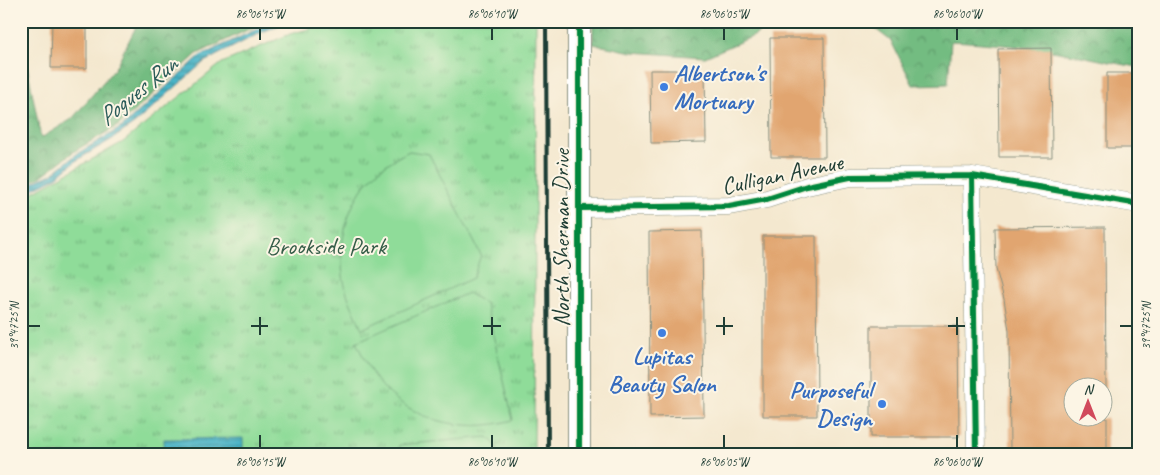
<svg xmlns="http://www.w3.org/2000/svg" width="1160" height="475" font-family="Caveat,sans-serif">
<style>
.forest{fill:url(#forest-crowns);stroke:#497c5a}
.park{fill:url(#park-tufts);stroke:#578c66}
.pitch{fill:#8fdc99;stroke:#578c66}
.water{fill:url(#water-rules);stroke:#34787e}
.building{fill:#e1a570}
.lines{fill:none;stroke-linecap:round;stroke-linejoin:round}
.minor-casing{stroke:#8a9282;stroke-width:19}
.major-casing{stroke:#8a9282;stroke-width:24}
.minor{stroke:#fff;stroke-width:18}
.major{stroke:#fff;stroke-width:22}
.rail{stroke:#1f3d34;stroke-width:4}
.cycleway-casing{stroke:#fcf5e5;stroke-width:9}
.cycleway{stroke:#00873e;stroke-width:6}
.ticks{fill:none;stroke:#1f3d34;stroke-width:2}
.shop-dot{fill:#3f7fe0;stroke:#fcf5e5;stroke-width:2}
.labels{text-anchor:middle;stroke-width:4;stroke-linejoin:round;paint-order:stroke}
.shop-label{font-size:24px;font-weight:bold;fill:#366cbe;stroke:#fcf5e5;text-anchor:start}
.street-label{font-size:24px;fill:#1f3d34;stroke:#fcf5e5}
.park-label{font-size:24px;fill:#355d48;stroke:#fcf5e5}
.water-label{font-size:25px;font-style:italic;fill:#2a5b59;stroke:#fcf5e5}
.neatline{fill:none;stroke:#1f3d34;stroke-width:2}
.ticks-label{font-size:12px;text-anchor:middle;fill:#1f3d34}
</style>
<defs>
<pattern id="forest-crowns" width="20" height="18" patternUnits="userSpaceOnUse" patternTransform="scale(1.25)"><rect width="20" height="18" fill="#73bc81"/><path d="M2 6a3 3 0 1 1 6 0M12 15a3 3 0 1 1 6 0" fill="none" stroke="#5e9a6a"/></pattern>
<pattern id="park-tufts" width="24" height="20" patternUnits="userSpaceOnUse" patternTransform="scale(1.25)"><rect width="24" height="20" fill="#8fdc99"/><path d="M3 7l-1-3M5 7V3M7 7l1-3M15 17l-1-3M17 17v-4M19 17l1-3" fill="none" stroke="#74b47e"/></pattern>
<pattern id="water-rules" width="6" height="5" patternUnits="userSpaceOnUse" patternTransform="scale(1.25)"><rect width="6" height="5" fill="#49b4c7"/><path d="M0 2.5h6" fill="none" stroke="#3c94a2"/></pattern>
</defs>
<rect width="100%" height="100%" fill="#fcf5e5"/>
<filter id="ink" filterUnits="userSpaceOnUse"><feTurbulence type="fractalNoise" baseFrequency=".02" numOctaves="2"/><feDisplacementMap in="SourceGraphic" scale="10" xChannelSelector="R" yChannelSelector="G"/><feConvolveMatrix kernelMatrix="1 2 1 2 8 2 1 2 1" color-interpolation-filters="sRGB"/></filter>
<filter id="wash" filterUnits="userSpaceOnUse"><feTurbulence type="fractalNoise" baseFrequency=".0096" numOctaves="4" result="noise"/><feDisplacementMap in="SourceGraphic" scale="20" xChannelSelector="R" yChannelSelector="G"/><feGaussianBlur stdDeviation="1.12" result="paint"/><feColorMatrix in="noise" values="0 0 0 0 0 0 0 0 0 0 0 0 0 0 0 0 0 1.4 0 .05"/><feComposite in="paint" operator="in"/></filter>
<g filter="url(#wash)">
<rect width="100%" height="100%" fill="#f4e8cf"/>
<path class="forest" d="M139,21H266L197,54L119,125L73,152L39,178L21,185V34L41,138L72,119L115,68Z
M593,21H769L756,35L705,57L632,52L593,44Z
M865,21H1139V67C1115,64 1093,58 1070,54C1030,47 991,43 951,41L948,84L913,85L891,41Z"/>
<path class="park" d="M339,21H536L534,454H21V199L123,142L222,63L290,34Z"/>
<path class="pitch" d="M409,151L429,154L481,255L473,278L362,329C356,315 348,300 345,286C335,245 348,193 383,167C391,161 400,156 409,151Z
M468,293L486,304L513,420C462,435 402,419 372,373C366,363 361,352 356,342Z
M488,437L497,447V454H399V445Z"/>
<path class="water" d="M274,21H290L262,32L204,62L135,123L114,138L77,160L55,178L21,195V188L52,174L78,153L122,127L200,56Z
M243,438V454H164V439Z"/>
<g id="blocks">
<path class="building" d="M52,21H87V68H51Z
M770,38H824L825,157H771Z
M1051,48L1052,157H999L998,49Z
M650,70H705L706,142L651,143Z
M1107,73H1139V148H1107Z
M1105,227L1106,388H1072V418H1107V454H1010L1009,330L1004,299L996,269L995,228Z
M702,231L704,416L650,417L649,232Z
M763,236H816L817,416H763Z
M871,326H958L959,437H871Z"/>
</g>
</g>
<g filter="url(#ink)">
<use href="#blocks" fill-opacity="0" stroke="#8a9282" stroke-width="1"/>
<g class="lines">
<defs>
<path id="minor" d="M972,176L976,454
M580,208L729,206L767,199L807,186L850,177L972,176L1139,204"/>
<path id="major" d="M579,21V454"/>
</defs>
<use href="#minor" class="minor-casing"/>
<use href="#major" class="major-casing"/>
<use href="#minor" class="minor"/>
<use href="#major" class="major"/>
<path class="rail" d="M546,21L548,454"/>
<defs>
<path id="cycleway" d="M579,21V454
M972,176L976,454
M580,208L729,206L767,199L807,186L850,177L972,176L1139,204"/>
</defs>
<use href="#cycleway" class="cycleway-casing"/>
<use href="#cycleway" class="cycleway"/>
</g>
</g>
<path class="ticks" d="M260,28V40M492,28V40M724,28V40M957,28V40M260,317V335M492,317V335M724,317V335M957,317V335M28,326H40M251,326H268M483,326H501M716,326H733M948,326H965M1120,326H1132M260,435V448M492,435V448M724,435V448M957,435V448"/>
<g class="shop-dot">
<circle cx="664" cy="87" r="5"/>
<circle cx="662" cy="333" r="5"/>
<circle cx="882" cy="404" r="5"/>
</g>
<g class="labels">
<g class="shop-label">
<text x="674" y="81">Albertson's<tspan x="674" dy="28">Mortuary</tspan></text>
<text x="662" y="364" text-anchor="middle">Lupitas<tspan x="662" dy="28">Beauty Salon</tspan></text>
<text x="872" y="398" text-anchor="end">Purposeful<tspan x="872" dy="28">Design</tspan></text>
</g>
<g class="street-label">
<text transform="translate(782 174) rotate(-12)" y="8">Culligan Avenue</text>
<text transform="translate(561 238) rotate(-90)" y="8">North Sherman Drive</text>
</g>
<g class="park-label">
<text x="326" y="254">Brookside Park</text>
</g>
<g class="water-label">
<text transform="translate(137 90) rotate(-39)" y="9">Pogues Run</text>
</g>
</g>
<rect width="1160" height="475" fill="none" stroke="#fcf5e5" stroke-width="55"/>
<g transform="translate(1088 402)"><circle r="24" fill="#fcf5e5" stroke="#a4ab9e"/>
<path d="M0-4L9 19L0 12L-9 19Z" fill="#d1495b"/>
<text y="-8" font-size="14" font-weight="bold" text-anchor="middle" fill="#1f3d34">N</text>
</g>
<rect x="28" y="28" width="1104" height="420" class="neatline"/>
<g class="ticks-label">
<text x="260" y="18">86°06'15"W</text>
<text x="492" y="18">86°06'10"W</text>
<text x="724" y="18">86°06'05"W</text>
<text x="957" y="18">86°06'00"W</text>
<text transform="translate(14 326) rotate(-90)" y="4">39°47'25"N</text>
<text transform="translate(1146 326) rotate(-90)" y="4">39°47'25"N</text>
<text x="260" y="466">86°06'15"W</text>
<text x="492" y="466">86°06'10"W</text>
<text x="724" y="466">86°06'05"W</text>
<text x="957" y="466">86°06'00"W</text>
</g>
</svg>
